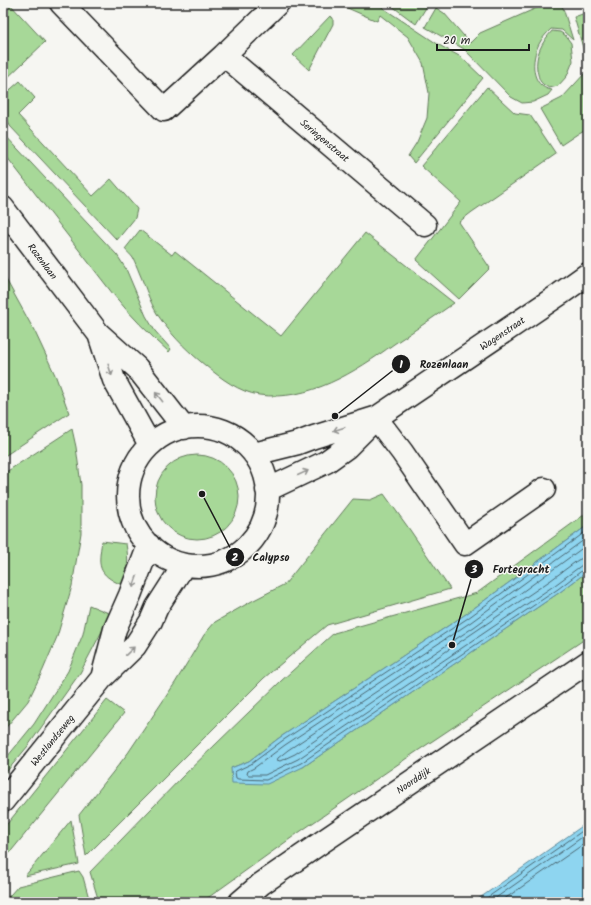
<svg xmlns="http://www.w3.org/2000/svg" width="591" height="905" font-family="Kalam,sans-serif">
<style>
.green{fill:#a7d898;stroke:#627a5a}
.water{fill:#8ed5f0;stroke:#608b9b}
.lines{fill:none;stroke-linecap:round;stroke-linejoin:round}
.shore{stroke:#4a6671;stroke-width:1}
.minor-casing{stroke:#1c1c1c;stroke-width:25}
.minor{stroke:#f6f6f2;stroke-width:22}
.oneway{stroke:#949492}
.labels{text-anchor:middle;stroke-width:3;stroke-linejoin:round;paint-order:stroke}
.street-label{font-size:10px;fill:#1c1c1c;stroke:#f6f6f2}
.leader{fill:none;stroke:#1c1c1c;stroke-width:1.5}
.callout-dot{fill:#1c1c1c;stroke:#f6f6f2;stroke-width:1.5}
.mark-label{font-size:12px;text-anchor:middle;font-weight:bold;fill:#fff}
.callout-label{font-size:11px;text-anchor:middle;font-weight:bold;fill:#1c1c1c;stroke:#f6f6f2;stroke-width:3;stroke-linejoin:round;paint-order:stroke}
</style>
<rect width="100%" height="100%" fill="#f6f6f2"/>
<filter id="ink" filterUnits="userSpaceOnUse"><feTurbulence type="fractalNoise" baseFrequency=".025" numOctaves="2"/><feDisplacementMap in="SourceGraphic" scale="8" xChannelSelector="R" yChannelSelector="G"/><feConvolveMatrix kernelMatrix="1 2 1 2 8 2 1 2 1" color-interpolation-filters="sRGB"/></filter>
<g filter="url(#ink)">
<path class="green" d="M3,3H9L45,42L3,82Z
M348,3H378L383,8L439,45L461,57L483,78L414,163L408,156L417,142L427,118L429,93L423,63L408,37L380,15L377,21L345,7Z
M388,3H424L427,6L416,24Z
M548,3H560L563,8L573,40L562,30L551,29C546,34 542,38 539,44C531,59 530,87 552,90L548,95L533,102L522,103L511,97L464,49L425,27L436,8L444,13L470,43L480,33Z
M588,12V59L586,58L574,17Z
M330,16L333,18V24L309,70L293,55Z
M552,31L560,32L565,35L571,43L573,61L567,76L558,86L549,88C546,86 542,84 541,82C539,80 538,74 537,70C535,55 542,42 552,31Z
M588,71V128L579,133L561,145L540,109L562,98L586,72Z
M20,81L35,98L18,115L93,196L111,179L137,209L135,218L117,240L10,126L3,107V96Z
M487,87L515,113L530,115L556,154L472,212L459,222L490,268L459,299L416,260L461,202L421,166Z
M3,133L117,255L126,269L146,316L155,331L171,349L169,352C149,334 130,315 113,294L3,152Z
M140,230L172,255L175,251L281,336L365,233L454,303C434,317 414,331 394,344C355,372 309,402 259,395C239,392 221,378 206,366C190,353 174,338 162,321C151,307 146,288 139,272C137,267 135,262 133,258C131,255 127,252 125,249Z
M3,274L35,332L56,377L69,413L3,457Z
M72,429L76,447L81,485V533L72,586L57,637L43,670L28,701L3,731V474Z
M155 497a42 42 0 1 1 84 0a42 42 0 1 1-84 0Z
M384,494L410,530L450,589L327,625L264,678L86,856L79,815L128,753L175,683L204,635L215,622L252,601L285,584L353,499L370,500Z
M588,512V525L466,614L279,738L249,761L231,768L303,767L560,592L588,571V637L407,758L301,831L202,902H99L90,872L182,777L281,681L334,633L477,593Z
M102,541L126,544C129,560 128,569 122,585C97,574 98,566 102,541Z
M89,605L111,614L80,673L28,746L3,776V762L34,724L68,671L83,634Z
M107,700L124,713L3,861V829Z
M71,820L79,864L25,876Z
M79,871L83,877L90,902H4L18,886Z"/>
<path class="water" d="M588,525V571L560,592L303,767L267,784L232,783L231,768L249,761L279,738L466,614Z
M588,822V902H474Z"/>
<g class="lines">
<path class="shore" d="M588,530L468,618L282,741L251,764L236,771L235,772L236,778L238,779L266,780L301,763L558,589L584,569H588
M588,537L471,622L285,745L254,768L248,771L247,774L249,775H265L298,759L555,585L582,565L588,564
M588,544L474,627L288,750L278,758L277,760L280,761L295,754L551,580L578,560L583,558H588
M481,902L588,827
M490,902L588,833
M500,902L588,841"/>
<defs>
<path id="minor" d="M61,3L164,110L224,55L425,225
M224,55L278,3
M3,208L98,333L137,368L184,428
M99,334L114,380L150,445
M376,418L402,452L465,544L544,489
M128 496a70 70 0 1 1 140 0a70 70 0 1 1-140 0Z
M254,454L298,443L314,437L375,418
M267,490L326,462L347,447L376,418L560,294L588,274
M102,678L115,629L130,595L149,545
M3,801L102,678L135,646L151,621L157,607L184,565
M240,902L261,884L322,842L588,662"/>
</defs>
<use href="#minor" class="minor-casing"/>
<use href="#minor" class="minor"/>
</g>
<defs><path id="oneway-shaft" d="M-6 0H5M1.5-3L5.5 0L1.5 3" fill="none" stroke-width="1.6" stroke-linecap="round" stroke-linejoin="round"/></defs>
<g class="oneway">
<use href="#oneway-shaft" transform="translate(110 370) rotate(72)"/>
<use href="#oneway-shaft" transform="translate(159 397) rotate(-128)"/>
<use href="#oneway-shaft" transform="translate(339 429) rotate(163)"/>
<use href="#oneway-shaft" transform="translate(303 473) rotate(-25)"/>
<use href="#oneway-shaft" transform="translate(135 582) rotate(110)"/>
<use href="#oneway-shaft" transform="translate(130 651) rotate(-44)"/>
</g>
</g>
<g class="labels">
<g class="street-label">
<text transform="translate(325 140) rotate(40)" y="4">Seringenstraat</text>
<text transform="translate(43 261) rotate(53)" y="4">Rozenlaan</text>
<text transform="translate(502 333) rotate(-34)" y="4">Wagenstraat</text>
<text transform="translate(52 740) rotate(-51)" y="4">Westlandseweg</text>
<text transform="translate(413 780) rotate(-34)" y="4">Noorddijk</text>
</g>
</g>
<path class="leader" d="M335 416L401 364M202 494L235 557M452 645L474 569"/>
<g class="callout-dot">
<circle cx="335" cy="416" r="4"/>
<circle cx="202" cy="494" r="4"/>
<circle cx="452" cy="645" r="4"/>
<circle cx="401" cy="364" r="10"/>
<circle cx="235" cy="557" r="10"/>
<circle cx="474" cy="569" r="10"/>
</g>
<g class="mark-label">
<text x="401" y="368">1</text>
<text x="235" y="561">2</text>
<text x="474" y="573">3</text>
</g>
<g class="callout-label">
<text x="444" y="368">Rozenlaan</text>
<text x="271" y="561">Calypso</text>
<text x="521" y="573">Fortegracht</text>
</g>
<rect width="591" height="905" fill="none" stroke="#f6f6f2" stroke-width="16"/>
<rect x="8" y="8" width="575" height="889" fill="none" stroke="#1c1c1c" stroke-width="1.5" filter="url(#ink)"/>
<path d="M437 44v6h92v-6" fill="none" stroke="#1c1c1c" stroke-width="2"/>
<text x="443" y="44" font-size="12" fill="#1c1c1c" stroke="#f6f6f2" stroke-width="3" paint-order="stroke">20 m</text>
</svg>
